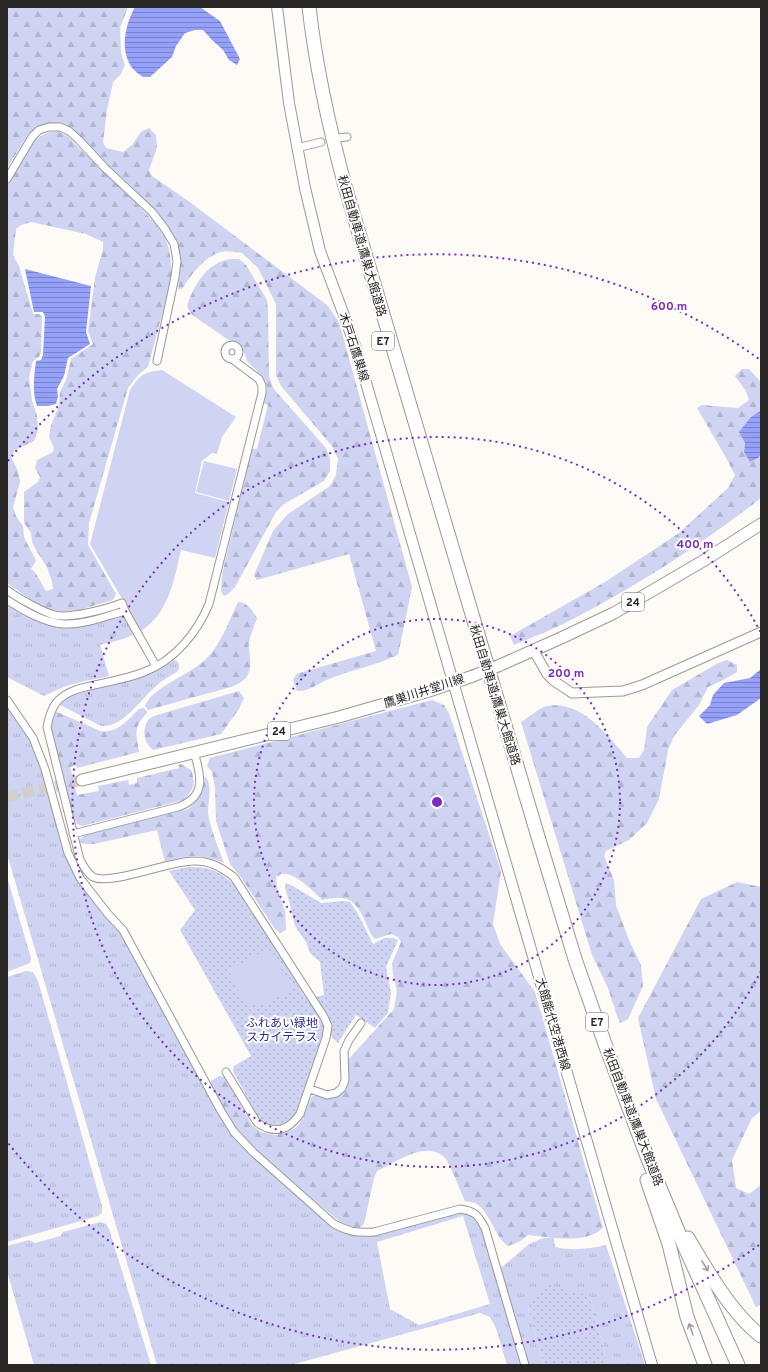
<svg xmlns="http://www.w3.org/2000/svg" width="768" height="1372" font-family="Overpass,'Noto Sans JP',sans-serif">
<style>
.grass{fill:url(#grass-tufts);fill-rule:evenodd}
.forest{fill:url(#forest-firs);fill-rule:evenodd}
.park{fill:url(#park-dots)}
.garden{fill:#ced4f2}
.water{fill:url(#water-rules)}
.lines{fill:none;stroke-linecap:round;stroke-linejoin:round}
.primary-tunnel{stroke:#d3d0cc;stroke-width:11;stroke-dasharray:11 5.5;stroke-linecap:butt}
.minor-casing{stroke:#9b9895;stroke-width:9}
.tertiary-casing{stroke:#9b9895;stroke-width:11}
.secondary-casing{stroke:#9b9895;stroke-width:12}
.primary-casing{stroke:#9b9895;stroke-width:13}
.motorway-casing{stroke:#9b9895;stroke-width:15}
.minor{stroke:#fff;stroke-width:7}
.tertiary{stroke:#fff;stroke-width:9}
.secondary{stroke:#fff;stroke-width:10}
.primary{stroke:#fff;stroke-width:11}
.motorway{stroke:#fff;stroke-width:13}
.primary-bridge-casing{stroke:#9b9895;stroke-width:13;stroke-linecap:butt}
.primary-bridge{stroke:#fff;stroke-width:11}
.oneway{stroke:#9f9e9d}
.ring{fill:none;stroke:#7b2cbf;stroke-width:2;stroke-dasharray:2 4}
.labels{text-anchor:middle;stroke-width:4;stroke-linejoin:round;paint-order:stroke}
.shield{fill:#fff;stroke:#696867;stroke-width:1}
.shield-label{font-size:11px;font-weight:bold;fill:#292726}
.street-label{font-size:12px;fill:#292726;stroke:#fff}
.park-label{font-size:12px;fill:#2f2c8f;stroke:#fff}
.centre{fill:#7b2cbf;stroke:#fff;stroke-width:2}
.ring-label{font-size:12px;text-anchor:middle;font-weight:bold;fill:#7b2cbf;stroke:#fff;stroke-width:4;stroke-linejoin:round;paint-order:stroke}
</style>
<defs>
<pattern id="grass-tufts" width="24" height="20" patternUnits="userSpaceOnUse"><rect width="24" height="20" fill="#ced4f2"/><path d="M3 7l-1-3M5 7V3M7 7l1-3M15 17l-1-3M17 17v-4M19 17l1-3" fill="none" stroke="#b1b6cf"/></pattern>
<pattern id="forest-firs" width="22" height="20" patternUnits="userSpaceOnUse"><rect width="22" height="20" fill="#ced4f2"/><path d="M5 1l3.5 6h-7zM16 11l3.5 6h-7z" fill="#b1b6cf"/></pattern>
<pattern id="park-dots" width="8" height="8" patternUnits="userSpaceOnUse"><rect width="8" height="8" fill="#ced4f2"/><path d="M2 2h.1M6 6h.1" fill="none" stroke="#b1b6cf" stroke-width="1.8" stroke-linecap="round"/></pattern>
<pattern id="water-rules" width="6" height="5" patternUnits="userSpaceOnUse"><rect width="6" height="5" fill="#95a1f9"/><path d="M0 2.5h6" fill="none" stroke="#7a83c9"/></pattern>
</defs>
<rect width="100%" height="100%" fill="#fefaf6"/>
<path class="grass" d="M7,604C23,612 42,625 60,628C80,630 105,620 124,614L133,635L123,639L100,645L109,676C98,679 87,680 77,683C65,686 54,691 44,696L7,677Z
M174,660L177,661C179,664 180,668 178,671C170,676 161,681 155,687C140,700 123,728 101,726L60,705L68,697L76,694L139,678L158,670Z
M7,705L31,740L43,770L65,853L120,929L210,1097L329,1223C349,1235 351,1237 375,1234L459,1212C474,1213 475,1217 483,1229L523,1365H507L496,1328L490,1317L480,1313L291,1365H157L7,854ZM463,1216L490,1304L419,1325L390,1309L377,1242Z
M7,877L31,958L30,963L7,972Z
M26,971L33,972L38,981L102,1206V1213L98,1216L7,1242V977Z
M100,1222L106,1224L109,1229L151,1365H34L7,1271V1246L29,1240L35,1243L60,1236L63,1232Z
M543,1238H554L555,1247C573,1251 588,1249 606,1245L645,1365H608L590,1296L528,1308L544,1365H528L501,1268L529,1244Z"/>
<path class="forest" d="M7,7H128L120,28L121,53L125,65L121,74L113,82L107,110L103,142L106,148L123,152L132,145L141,132L149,128L156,135L157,148L149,170L152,176L187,200L327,305L339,322L412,587L398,655C376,665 352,670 329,679C318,683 309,692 297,691L293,680L296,674L376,651L349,554L257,580L254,575L273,531L288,514L330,486L336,475L338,459L332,446L281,386L276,375V304L258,268L242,253C236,252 226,250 220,252C203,258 191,275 182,289H178L180,274L177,241L167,225L131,186L65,125L47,124L29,133L7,168Z
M58,131L67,136L122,189L158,226L166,239L170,254L172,277L148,367L139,374L128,388L89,523L88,545L116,594L113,600L79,610L62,612L48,610L25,596L7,583V405L8,400L7,386V184L32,143L41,136L50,132ZM31,222L86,234L103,242V249L95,278L88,331L93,344L71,359L66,380L60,392L59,406L51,425L49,437L54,448L53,452L37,460L35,468L40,477L38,482L24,492V523L31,533L32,542L36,550L47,567L52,582L53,589L46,591L35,572L31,569L36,561L24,537L23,526L16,516L13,507L20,482L18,471L11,457L15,450L34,441L38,430L37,415L32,401L29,377L33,361L39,357L41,352L42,317L39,314H33L19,266L13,255L16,229L21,225Z
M230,259H239L246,265L267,300L268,311L269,376L273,388L326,448L330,459V471L324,481L284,504L276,512L235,587L228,594L224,596L221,592L222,574L252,449H257L268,405L263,403L267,389L266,384L263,377L247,361L242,346L237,342L227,339L191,314L187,306C192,290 202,271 218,263C221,261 226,260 230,259Z
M742,369H749L761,382V411H760L739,432L745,443L744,452L750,461L758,458L761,455V498C701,545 637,586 569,621C552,630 532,637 514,645L510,636L605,582L679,533L728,488L735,475L725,456L697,408L702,405L738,408L749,400L746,391L735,376Z
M238,602C247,602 253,611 257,618C254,627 250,635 249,644C248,648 250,653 250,657C252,674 246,681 231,687L148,710L145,706C151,688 191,674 206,659C221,644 229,621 238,602Z
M727,660L737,665V672L725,679L708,687L699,705L674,736L668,750L659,799L647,823L629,840L606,851L604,856L614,880L616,905L629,940L641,965L643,986L628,1019L620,1023L617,1016L608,988L592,955L521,722C527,718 541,707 547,706C582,700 607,735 627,758H639L644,750L647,727L672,690L718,663Z
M239,691L244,698L239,709L221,734L153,750C144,743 141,729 149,719C151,717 155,716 157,715Z
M432,700L444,705L449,713L501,871L493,924L500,944L535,992L603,1228C584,1245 551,1237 528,1235L519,1242L508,1246C494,1236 491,1214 477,1204C474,1202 468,1202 465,1201C461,1193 450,1163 445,1158C427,1139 396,1162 377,1171L374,1178L364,1224L357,1230L345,1226L269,1163L236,1131L211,1086V1081L219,1076L225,1077L252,1125L261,1132L276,1135L287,1132L297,1127L303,1118L310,1099L313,1096H337L344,1091L348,1082L349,1074L346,1062L394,1009L397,991L393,974L392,963L401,942L398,937L391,934L375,939L372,936C365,923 359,899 342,898C336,897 328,899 322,900C314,892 295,872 282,874C280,874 278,876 276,877L277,888L285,911L286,930L280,933L275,929L240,876L230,864L216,821L215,788L212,772L207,766L210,758Z
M143,708L146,710L147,713C133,727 136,734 139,752L77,768L76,765L70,767L77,795L99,791L98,786L128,780L129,785L137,783V778L179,768L178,765L181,764L191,770C196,783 194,789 184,800L82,826L77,824L73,818L51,729L52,718L55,711L100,731C117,734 128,720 139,709Z
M205,776C213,785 208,801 208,812C208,822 220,852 224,863C197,853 191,855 165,862L157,830L94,844H86L80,843V839L87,834L188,809C201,799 203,792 205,776Z
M737,882L761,887V1111L752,1118L732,1160L736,1188L749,1194L761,1185V1305L756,1307L656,1099L638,1018L701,899Z"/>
<path class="park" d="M188,867C211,867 217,870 234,884L307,999L324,995L320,962L310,953L306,942L295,926L290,904L285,888L286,883L291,885L321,903L344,901L350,902L357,912L373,944C382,939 388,935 398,940L386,967L391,993L388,1013L375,1028L356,1015L338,1043L331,1036L322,1037L296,1113C286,1124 281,1125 267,1125L257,1116L233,1071L234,1066L251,1056L180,930L195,910L169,871Z
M546,1284L590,1296L608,1365H544L528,1308Z"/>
<path class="garden" d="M162,370L236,417L222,437L217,454L212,453L202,461L195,493L229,502L215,558L181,550C174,580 169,613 141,631L90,544L130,390C140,375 143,372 162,370Z
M204,461L237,469L229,501L196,492Z
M265,950H269L272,952L292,989L259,1007L244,1002L230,973L231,970Z"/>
<path class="water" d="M135,7H200L220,21L240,59L237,65L229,60L223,50L212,40L203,30H195L185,33L176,46L172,57L150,77H143C140,75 136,72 133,69C119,51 125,25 135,7Z
M25,269L91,286L86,332L90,344L68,358L64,376L57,389L58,396L56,404L48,406H37C32,392 34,376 36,361L41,360L43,355L45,317L43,312H34Z
M760,411H761V455L758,458L750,462L744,452L745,443L739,432L751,417Z
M761,669V698L737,715L707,724L699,716L710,705L713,695L724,683L750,678Z"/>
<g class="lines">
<path class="primary-tunnel" d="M7,797L82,780"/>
<defs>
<path id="minor" d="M338,138L347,137
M297,148L321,142
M7,179L32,137L39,130L49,127H60L69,131L79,140L105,168L152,212L165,229L174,244L177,261L175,277L157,361
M225 352a7 7 0 1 1 14 0a7 7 0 1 1-14 0Z
M7,590C16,597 43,612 54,615C69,619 107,609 122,603L125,611
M7,600C23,610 44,623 64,624C84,625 106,616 125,611L156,666
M7,700L33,738L45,769L68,853L80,878L108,914L123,930L221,1111L234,1132L253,1152L334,1224C350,1232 356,1233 374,1232L460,1209C475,1211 478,1215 485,1228L525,1365
M73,834L178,807C207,797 201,775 194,752
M226,1072L256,1121C259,1125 262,1126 267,1128C282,1133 291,1126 300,1114L326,1038L328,1026L324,1017L234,877C222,868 211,861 195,861C171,860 110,886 93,877C87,873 84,867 80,860L47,727C51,706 57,696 78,689C100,683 124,680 144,672C174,661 197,633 209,604L262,393V386L259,379L232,359
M310,1089L327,1095L336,1093L342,1088L345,1080L344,1051L349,1040L361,1023"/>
<path id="tertiary" d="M534,651L547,674L554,681L572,693L623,691L642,685L761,632"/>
<path id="secondary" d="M277,7L289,103L305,188L320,251L355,345L652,1365"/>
<path id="primary" d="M498,666L561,638L614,613L703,561L761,524
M82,780L339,717L429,691L473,676"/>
<path id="motorway" d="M309,7C316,68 329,127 345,186L539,840L575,959L605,1044L648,1159L683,1243L738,1365
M647,1180L669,1244L687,1317L705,1365
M688,1238C706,1269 732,1314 761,1336"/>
</defs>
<use href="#minor" class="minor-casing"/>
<use href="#tertiary" class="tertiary-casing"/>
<use href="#secondary" class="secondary-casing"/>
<use href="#primary" class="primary-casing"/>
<use href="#motorway" class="motorway-casing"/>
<use href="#minor" class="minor"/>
<use href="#tertiary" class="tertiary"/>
<use href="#secondary" class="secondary"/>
<use href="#primary" class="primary"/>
<use href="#motorway" class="motorway"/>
<defs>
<path id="primary-bridge" d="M473,676L498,666"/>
</defs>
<use href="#primary-bridge" class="primary-bridge-casing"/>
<use href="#primary-bridge" class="primary-bridge"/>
</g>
<defs><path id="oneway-shaft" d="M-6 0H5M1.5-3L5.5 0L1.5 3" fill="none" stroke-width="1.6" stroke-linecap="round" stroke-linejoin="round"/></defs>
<g class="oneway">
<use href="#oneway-shaft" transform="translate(705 1266) rotate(58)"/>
<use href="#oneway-shaft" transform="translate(691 1329) rotate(-109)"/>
</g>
<g class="ring">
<circle cx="437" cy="802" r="183"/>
<path d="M761 971A365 365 0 1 1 761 633"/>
<path d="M759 1245A548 548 0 0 1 8 1143M8 461A548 548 0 0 1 759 359"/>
</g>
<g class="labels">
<g class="shield">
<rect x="372" y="332" width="22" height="18" rx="3"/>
<rect x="622" y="593" width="22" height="18" rx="3"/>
<rect x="268" y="722" width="22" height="18" rx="3"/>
<rect x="586" y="1013" width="22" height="18" rx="3"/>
</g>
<g class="shield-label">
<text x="383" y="345">E7</text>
<text x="633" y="606">24</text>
<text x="279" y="735">24</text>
<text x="597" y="1026">E7</text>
</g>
<g class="street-label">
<text transform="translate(362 246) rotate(74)" y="4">秋田自動車道;鷹巣大館道路</text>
<text transform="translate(354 347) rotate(72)" y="4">木戸石鷹巣線</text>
<text transform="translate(424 691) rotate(-18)" y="4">鷹巣川井堂川線</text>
<text transform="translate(495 695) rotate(73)" y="4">秋田自動車道;鷹巣大館道路</text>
<text transform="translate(553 1024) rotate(74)" y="4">大館能代空港西線</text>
<text transform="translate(633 1117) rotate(69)" y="4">秋田自動車道;鷹巣大館道路</text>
</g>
<g class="park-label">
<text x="282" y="1027">ふれあい緑地<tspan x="282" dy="14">スカイテラス</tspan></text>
</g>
</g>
<circle cx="437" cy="802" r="6" class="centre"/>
<g class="ring-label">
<text x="669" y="310">600 m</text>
<text x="695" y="548">400 m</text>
<text x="566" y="677">200 m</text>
</g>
<rect width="768" height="1372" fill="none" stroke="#292726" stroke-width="16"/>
</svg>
